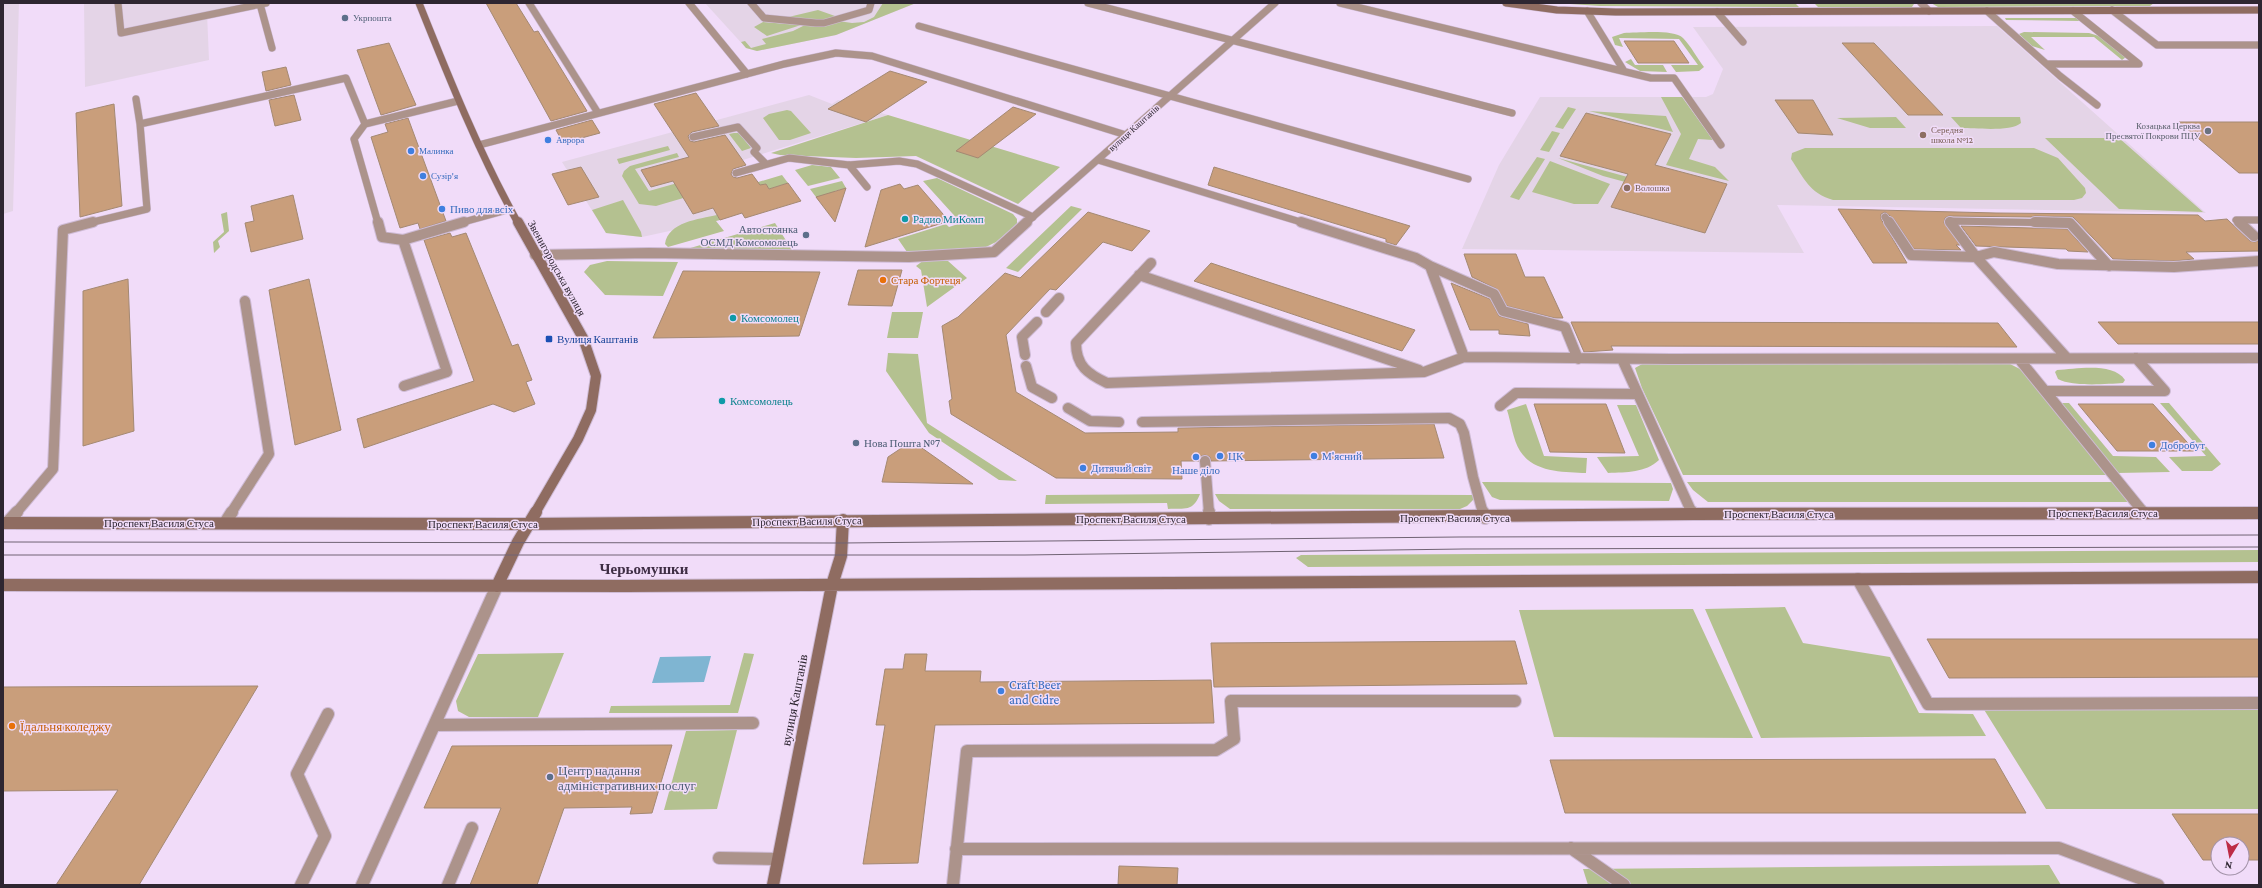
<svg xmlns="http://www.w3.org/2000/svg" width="2262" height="888" font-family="'Crimson Pro',serif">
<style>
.education{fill:#e4d4e7}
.green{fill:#b4c190}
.water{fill:#7fb5d2}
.building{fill:#c99e7b;stroke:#a48973}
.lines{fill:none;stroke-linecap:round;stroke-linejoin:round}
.lane-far2-casing{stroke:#cebbd5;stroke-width:8}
.lane-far1-casing{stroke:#cebbd5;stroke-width:12}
.lane-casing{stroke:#cebbd5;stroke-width:14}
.street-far1-casing{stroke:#cebbd5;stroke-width:8}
.street-casing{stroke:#cebbd5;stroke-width:12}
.secondary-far2-casing{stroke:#cebbd5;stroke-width:8}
.secondary-far1-casing{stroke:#cebbd5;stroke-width:12}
.secondary-casing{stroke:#cebbd5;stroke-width:14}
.lane-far2{stroke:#ac938b;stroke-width:7}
.lane-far1{stroke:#ac938b;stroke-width:10}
.lane{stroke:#ac938b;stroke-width:12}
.street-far1{stroke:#ac938b;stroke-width:7}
.street{stroke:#ac938b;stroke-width:10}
.secondary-far2{stroke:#8f6c61;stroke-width:7}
.secondary-far1{stroke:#8f6c61;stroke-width:10}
.secondary{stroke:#8f6c61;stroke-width:12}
.tram{stroke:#706374;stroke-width:1}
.service-dot{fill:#5c6f8a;stroke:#f1dcf9;stroke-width:1.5}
.worship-dot{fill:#6b7280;stroke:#f1dcf9;stroke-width:1.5}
.education-dot{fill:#8d6e63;stroke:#f1dcf9;stroke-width:1.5}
.shop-dot{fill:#3f7fe0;stroke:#f1dcf9;stroke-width:1.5}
.culture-dot{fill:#0f9aa8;stroke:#f1dcf9;stroke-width:1.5}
.food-dot{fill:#e8710a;stroke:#f1dcf9;stroke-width:1.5}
.transit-dot{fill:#1a4fb4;stroke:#f1dcf9;stroke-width:1.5}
.labels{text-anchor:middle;stroke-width:3;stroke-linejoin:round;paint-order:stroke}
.far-service-label{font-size:9px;fill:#4e5e75;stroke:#f1dcf9;text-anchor:start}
.far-worship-label{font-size:9px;fill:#5b616d;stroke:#f1dcf9;text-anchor:end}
.far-street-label{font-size:9px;fill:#2e2631;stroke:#f1dcf9}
.far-education-label{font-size:9px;fill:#785e54;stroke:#f1dcf9;text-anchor:start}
.far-shop-label{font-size:9px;fill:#366cbe;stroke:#f1dcf9;text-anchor:start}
.shop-label{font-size:11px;fill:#366cbe;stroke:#f1dcf9;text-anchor:start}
.culture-label{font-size:11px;fill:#0d838f;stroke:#f1dcf9;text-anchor:start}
.service-label{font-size:11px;fill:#4e5e75;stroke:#f1dcf9;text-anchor:end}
.street-label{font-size:11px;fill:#2e2631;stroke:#f1dcf9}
.food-label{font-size:11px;fill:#c56008;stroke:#f1dcf9;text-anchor:start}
.transit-label{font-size:11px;fill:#164399;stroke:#f1dcf9;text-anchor:start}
.near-shop-label{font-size:13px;fill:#366cbe;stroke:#f1dcf9;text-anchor:start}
.near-street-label{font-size:13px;fill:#2e2631;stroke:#f1dcf9}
.near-food-label{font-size:13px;fill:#c56008;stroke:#f1dcf9;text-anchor:start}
.near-service-label{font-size:13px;fill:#4e5e75;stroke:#f1dcf9;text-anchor:start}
.district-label{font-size:15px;font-weight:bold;fill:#3e2d44;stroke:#f1dcf9}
</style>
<rect width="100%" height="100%" fill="#f1dcf9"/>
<path class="education" d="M3,3H19L13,211L3,214Z
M84,3H243L207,13L209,60L85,87Z
M705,3H916L836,35L757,51L746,48Z
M1997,26L2206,213L1777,205L1804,253L1462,249L1499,165L1540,97H1706L1713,94L1723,69L1693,27Z
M809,95L832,104L838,100L888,115L717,168L705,195L685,201L693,214L713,209L720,220L642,237L606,233L562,162Z"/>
<path class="green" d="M883,3H916L836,35L757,51L746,48L741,42L745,41L751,48L766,44L762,39L793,31L805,25L838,21L852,23L864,22L874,17Z
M1555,3H1795L1799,7L1600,6Z
M1814,3H1914V4L1912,7H1818Z
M1931,3H2154L2150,6L1938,7Z
M818,10L835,16L825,21L780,19Z
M2005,18H2078L2081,21L2006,20Z
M763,22L801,25L767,36L754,27Z
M2024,32L2089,33L2099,36L2126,57L2122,60L2094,37H2031L2045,50L2032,46L2019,34Z
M1624,33C1637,33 1674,29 1683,38C1691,46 1697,58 1704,67L1699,71L1676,72L1671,65H1698L1679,39L1619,38L1623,47L1615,45L1612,37Z
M1631,59L1635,65H1663L1667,72L1640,71L1625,62Z
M1661,97H1682L1713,140L1698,139L1689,159L1715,167L1729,181L1666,165L1681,134Z
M1568,107L1576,109L1563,129L1555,127Z
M787,110L791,111L811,133L790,140H779L763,118L769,114Z
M1589,111L1666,116L1673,132Z
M888,115L1060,167L1018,204L916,156L856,158L780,155L771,153Z
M1896,117L1906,128H1870L1837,118Z
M1951,117H2020L2021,123C2011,132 1976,128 1961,128Z
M1552,131L1560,133L1549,152L1540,150Z
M734,133H739L751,148L742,151L729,134Z
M2045,138H2119L2203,212L2119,209Z
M668,146L670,150L619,164L617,159Z
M1805,148H2034L2058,158L2085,188L2086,193L2082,198L2074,200H1833C1809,193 1804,178 1791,159L1792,153Z
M677,153L679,157L635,169L649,191L688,180L697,194L656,206L639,204L622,176L624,171L630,166Z
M1537,157L1545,159L1519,200L1510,197Z
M1558,158L1657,185L1655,190L1603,176Z
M1550,161L1610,184L1598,204H1574L1532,192Z
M812,165L831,167L840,178L808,186L795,170Z
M782,175L788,183L769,189L766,184L750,188L748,185Z
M937,178L1013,214L1017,219V224L996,242L986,247L907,252L898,239L946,224L949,227L961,223L923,181Z
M842,181L846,188L835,191L838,196L819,201L810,189Z
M623,200L641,232L642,237L606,233L592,210Z
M1071,206L1082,209L1018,272L1006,268Z
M227,212L229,231L218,241L220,247L214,253L213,242L224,232L221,214Z
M717,215L720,220L716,221L724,231L668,247L665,244C668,222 699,219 717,215Z
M775,223L792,250L687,249Z
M924,260L948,261L967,278L927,307L921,270L916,266Z
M607,261L678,262L663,296L605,295L584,272L590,265Z
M892,312H923L918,338H887Z
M888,353L918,354L927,423L1017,481L999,480L929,433L886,371Z
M2006,362L2022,370L2106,475H1683L1642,388L1635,368L1644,363Z
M2057,370C2077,369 2113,362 2125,380L2123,383C2106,384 2073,387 2058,379L2055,372Z
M2060,403H2069L2113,456L2156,457L2170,472L2117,473Z
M2160,403H2169L2221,464L2212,471H2182L2169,457L2206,456Z
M1526,404L1544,456L1587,458L1586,473C1565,472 1534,473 1520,451C1513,440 1511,422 1507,410Z
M1617,405H1636L1659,460C1645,473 1627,472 1608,473L1597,457L1639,456Z
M1482,482L1671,483L1673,489L1669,501L1500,500L1492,497Z
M1687,482H2112L2128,502H1708L1693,490Z
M1200,494C1193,512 1185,508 1168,509L1167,503L1045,504L1046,495Z
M1215,494L1473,495V500L1467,506L1460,509H1230L1219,501Z
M2259,550V562L1308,567L1296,558L1301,555Z
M1785,607L1803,643L1890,657L1919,713L1973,714L1986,736L1761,738L1705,609Z
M1693,609L1753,738L1554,737L1519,610Z
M564,653L538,717H469L458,711L456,701L478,654Z
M744,653L754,654L738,713H609L611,706L730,705Z
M1983,708L2259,709V809H2046Z
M737,730L717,809L664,810L686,731Z
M2049,865L2061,885H1588L1583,869Z"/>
<path class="water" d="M711,656L704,682L652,683L660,657Z"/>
<path class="building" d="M486,3H516L534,32L538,31L587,111L551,121Z
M1624,41H1674L1689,63H1638Z
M389,43L416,105L381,115L357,50Z
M1842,43H1874L1943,115H1908Z
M286,67L291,85L266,91L262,72Z
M890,71L927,82L866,122L828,109Z
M696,93L719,126L692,132L688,136L690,141L694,142L725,135L746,165L733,169L731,174L733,177L737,178L752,174L760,185L766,184L769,189L788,183L801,201L745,218L742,213L720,220L713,208L693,214L673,181L651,187L641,170L689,157L654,104Z
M294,95L301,120L275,126L269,100Z
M1775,100H1813L1833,135L1798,133Z
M114,104L122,206L80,217L76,113Z
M1013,107L1036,114L978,158L956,151Z
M1586,113L1671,134L1655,165L1727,184L1705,233L1611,207L1628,174L1560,156Z
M408,118L446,221L420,229L418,223L400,228L371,137L388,132L385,124Z
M592,120L600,133L563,143L556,130Z
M2179,122H2259V173H2239Z
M581,167L599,197L568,205L552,174Z
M1214,167L1410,226L1396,245L1386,242V239L1208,185Z
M900,184L904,189L918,185L949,221L865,247L881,190Z
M846,188L835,222L816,197Z
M293,195L303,239L251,252L245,223L254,221L251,206Z
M1838,209L1996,213L2198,215L2205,221L2227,219L2250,241L2255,242L2259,240V251L2186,252L2194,259L2174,261L2113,259L2073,217L2035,216L2031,217L1949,216L1945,218L1944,223L1960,245H1956L1961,250L1914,249L1894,219L1885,212L1881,214V219L1907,263H1873Z
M1088,212L1150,231L1132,251L1103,242L1056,290L1050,289L1006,335L1016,392L1085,433L1178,432V428L1434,424L1444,458L1211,461L1210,457L1205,455L1201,456L1199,461H1181L1182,479L1056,478L951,414L949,401L952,399L942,326L958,317L1005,273L1020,278Z
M1961,226L2067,229L2088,252L2068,251L2066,249L1976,246Z
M450,233L452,237L466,233L512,346L518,344L532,380L526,382L535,404L514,412L493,404L364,448L357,419L474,381L424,240Z
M1464,254H1516L1525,277H1544L1563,318H1555L1507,306L1497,289L1472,277Z
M1211,263L1259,279L1415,330L1402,351L1194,281Z
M858,270H902L892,306L848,305Z
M683,271L820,272L799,336L653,338Z
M128,279L134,431L83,446V291Z
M309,279L341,430L295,445L269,290Z
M1451,283L1490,299L1499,316L1528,324L1530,336L1499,334V330H1470Z
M1571,322L1998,323L2017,347L1611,346L1613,350L1584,352Z
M2098,322H2259V344H2118Z
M1534,404H1606L1625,453L1550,452Z
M2078,404H2153L2195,451H2117Z
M912,441L973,484L882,482L888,457Z
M1927,639H2259V677L1949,678Z
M1515,641L1527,684L1214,687L1211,643Z
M905,654H927L925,671H981L980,682L1211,680L1214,723L935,725L918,863L863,864L885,725H876L885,669H903Z
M258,686L139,885H56L118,790L3,791V687Z
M672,745L652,813L630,814L632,807L564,808L537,885H470L501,808H424L452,746Z
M1995,759L2026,813H1565L1550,760Z
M2172,814H2259V860H2242V844H2218V860H2203Z
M1119,866L1178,868L1177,885H1118Z"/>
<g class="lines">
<defs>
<path id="lane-far2" d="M118,3L121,33L266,3
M529,3L598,113
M689,3L747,74
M751,3L764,18L816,23H824L869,10L871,3
M1088,3L1512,113
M1340,3L1651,78H1674L1721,145
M1921,3L1929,11
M260,4L272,48
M2112,10L2157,45H2259
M1587,11L1624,71
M1987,11L2060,76L2097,105
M1717,12L1743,42
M919,26L1468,179
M2047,64H2139L2073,11
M136,99L140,124
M365,124L354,139L378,223
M693,137L738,127L757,148L754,152L766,164
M479,145L784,64L836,53L872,56L1126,135
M1098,160L1304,223
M849,165L867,187
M736,173L789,158L849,165L899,161L917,164L1033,217
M1885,217L1889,223
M89,223L147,209L140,124L346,78L365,124L458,101
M460,223L510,209
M1951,223L1949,221L2070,223
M2240,223L2236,220H2259"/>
<path id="lane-far1" d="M378,222L382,237L403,240L447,372L404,386
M1889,222L1911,255L1976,257L1994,252L2058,264L2174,267L2259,261
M1950,222L1976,257L2067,358
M2035,222L2070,223L2109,266
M2239,222L2254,236
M403,240L464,222
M1151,263L1076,343C1076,366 1088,374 1107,383L1424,372L1464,357L1430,266L1416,258L1301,222
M1430,266L1494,294L1503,311L1565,327L1578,359
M1139,275L1419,370
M1046,312L1059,298
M1025,355L1022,337L1037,322
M1464,357L1671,359L2259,358
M1622,359L1692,513
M2019,359L2045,391H2165L2136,358
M1026,366L1032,387L1052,398
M2045,391L2144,513
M1500,406L1516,393L1638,394
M1068,408L1090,421L1119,422
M1142,422L1449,418L1460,424L1464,433L1473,477L1483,513
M1205,461L1209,513
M16,513L53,469L63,230L93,222
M231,513L269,454L245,301"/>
<path id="lane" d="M1209,512V519
M1483,512L1485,518
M1692,512L1693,514
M2143,512L2144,513
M7,523L17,512
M225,523L232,512
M1858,579L1928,704L2259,703
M435,725L753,723
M1571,848L1624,885
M956,849L2059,848L2158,885
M719,858L777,859
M301,885L325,836L297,774L328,714
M362,885L497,586
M448,885L472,828
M953,885L967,751L1216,750L1234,739L1231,701H1515"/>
<path id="street-far1" d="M1026,223L1275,3"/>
<path id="street" d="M535,255L649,253L909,257L994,252L1027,222"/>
<path id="secondary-far2" d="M419,3C449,78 479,153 518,223
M1506,3L1557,10L1616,12L2259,10"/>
<path id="secondary-far1" d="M518,222L583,338L596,376L591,410L578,439L535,513"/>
<path id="secondary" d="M3,523L529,524L1693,514L2259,513
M3,585L625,586L2259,577
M497,586L518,542L536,512
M773,885L832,585L841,556L843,520"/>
</defs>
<use href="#lane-far2" class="lane-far2-casing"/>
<use href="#lane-far1" class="lane-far1-casing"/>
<use href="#lane" class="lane-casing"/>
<use href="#street-far1" class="street-far1-casing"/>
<use href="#street" class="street-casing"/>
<use href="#secondary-far2" class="secondary-far2-casing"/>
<use href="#secondary-far1" class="secondary-far1-casing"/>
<use href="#secondary" class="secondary-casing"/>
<use href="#lane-far2" class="lane-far2"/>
<use href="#lane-far1" class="lane-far1"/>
<use href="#lane" class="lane"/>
<use href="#street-far1" class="street-far1"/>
<use href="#street" class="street"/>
<use href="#secondary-far2" class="secondary-far2"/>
<use href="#secondary-far1" class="secondary-far1"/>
<use href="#secondary" class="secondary"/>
<path class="tram" d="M3,542L842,543L1459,537L2259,535
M3,555H1025L1463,549L2259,547"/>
</g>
<g class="service-dot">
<circle cx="345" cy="18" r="4"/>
<circle cx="806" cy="235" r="4"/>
<circle cx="856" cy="443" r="4"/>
<circle cx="550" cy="777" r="4"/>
</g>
<circle class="worship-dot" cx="2208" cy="131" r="4"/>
<g class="education-dot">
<circle cx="1923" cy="135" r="4"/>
<circle cx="1627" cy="188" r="4"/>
</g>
<g class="shop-dot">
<circle cx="548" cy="140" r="4"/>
<circle cx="411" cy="151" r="4"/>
<circle cx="423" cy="176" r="4"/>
<circle cx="442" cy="209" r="4"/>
<circle cx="2152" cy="445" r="4"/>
<circle cx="1220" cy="456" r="4"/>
<circle cx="1314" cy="456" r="4"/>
<circle cx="1196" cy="457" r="4"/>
<circle cx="1083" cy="468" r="4"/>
<circle cx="1001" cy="691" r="4"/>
</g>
<g class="culture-dot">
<circle cx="905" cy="219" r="4"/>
<circle cx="733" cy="318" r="4"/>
<circle cx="722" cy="401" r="4"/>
</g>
<g class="food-dot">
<circle cx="883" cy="280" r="4"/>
<circle cx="12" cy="726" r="4"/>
</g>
<rect class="transit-dot" x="545" y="335" width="8" height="8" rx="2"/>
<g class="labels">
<g class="far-service-label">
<text x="353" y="21">Укрпошта</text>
</g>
<g class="far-worship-label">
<text x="2200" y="129">Козацька Церква<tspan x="2200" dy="10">Пресвятої Покрови ПЦУ</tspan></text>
</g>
<g class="far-street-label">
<text transform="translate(1134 128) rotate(-42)" y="3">вулиця Каштанів</text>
</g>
<g class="far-education-label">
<text x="1931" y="133">Середня<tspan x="1931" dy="10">школа №12</tspan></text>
<text x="1635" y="191">Волошка</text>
</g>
<g class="far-shop-label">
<text x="556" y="143">Аврора</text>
<text x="419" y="154">Малинка</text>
<text x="431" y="179">Сузір'я</text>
</g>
<g class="shop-label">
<text x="450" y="213">Пиво для всіх</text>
<text x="2160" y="449">Добробут</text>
<text x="1228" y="460">ЦК</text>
<text x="1322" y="460">М'ясний</text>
<text x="1091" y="472">Дитячий світ</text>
<text x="1196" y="474" text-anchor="middle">Наше діло</text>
</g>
<g class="culture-label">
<text x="913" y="223">Радио МиКомп</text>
<text x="741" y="322">Комсомолец</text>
<text x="730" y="405">Комсомолець</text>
</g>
<g class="service-label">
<text x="798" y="233">Автостоянка<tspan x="798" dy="13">ОСМД Комсомолець</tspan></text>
<text x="864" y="447" text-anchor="start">Нова Пошта №7</text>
</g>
<g class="street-label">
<text transform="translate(557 268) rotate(61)" y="4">Звенигородська вулиця</text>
<text x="2103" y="517">Проспект Василя Стуса</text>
<text x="1779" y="518">Проспект Василя Стуса</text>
<text x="1455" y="522">Проспект Василя Стуса</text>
<text x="1131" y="523">Проспект Василя Стуса</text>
<text transform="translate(807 521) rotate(-1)" y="4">Проспект Василя Стуса</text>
<text x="159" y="527">Проспект Василя Стуса</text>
<text x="483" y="528">Проспект Василя Стуса</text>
</g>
<g class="food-label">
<text x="891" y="284">Стара Фортеця</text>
</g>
<g class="transit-label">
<text x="557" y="343">Вулиця Каштанів</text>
</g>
<g class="near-shop-label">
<text x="1009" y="689">Craft Beer<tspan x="1009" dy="15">and Cidre</tspan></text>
</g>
<g class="near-street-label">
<text transform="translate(794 700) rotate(-79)" y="5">вулиця Каштанів</text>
</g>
<g class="near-food-label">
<text x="20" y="731">Їдальня коледжу</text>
</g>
<g class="near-service-label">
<text x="558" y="775">Центр надання<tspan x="558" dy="15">адміністративних послуг</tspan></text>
</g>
<g class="district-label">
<text x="644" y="574">Черьомушки</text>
</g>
</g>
<rect width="2262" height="888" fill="none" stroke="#2e2631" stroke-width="8"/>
<g transform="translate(2230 856) rotate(190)"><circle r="19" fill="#f1dcf9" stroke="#a393a9"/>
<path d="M0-3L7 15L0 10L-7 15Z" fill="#bd2c46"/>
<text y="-6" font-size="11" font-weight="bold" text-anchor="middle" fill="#2e2631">N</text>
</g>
</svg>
